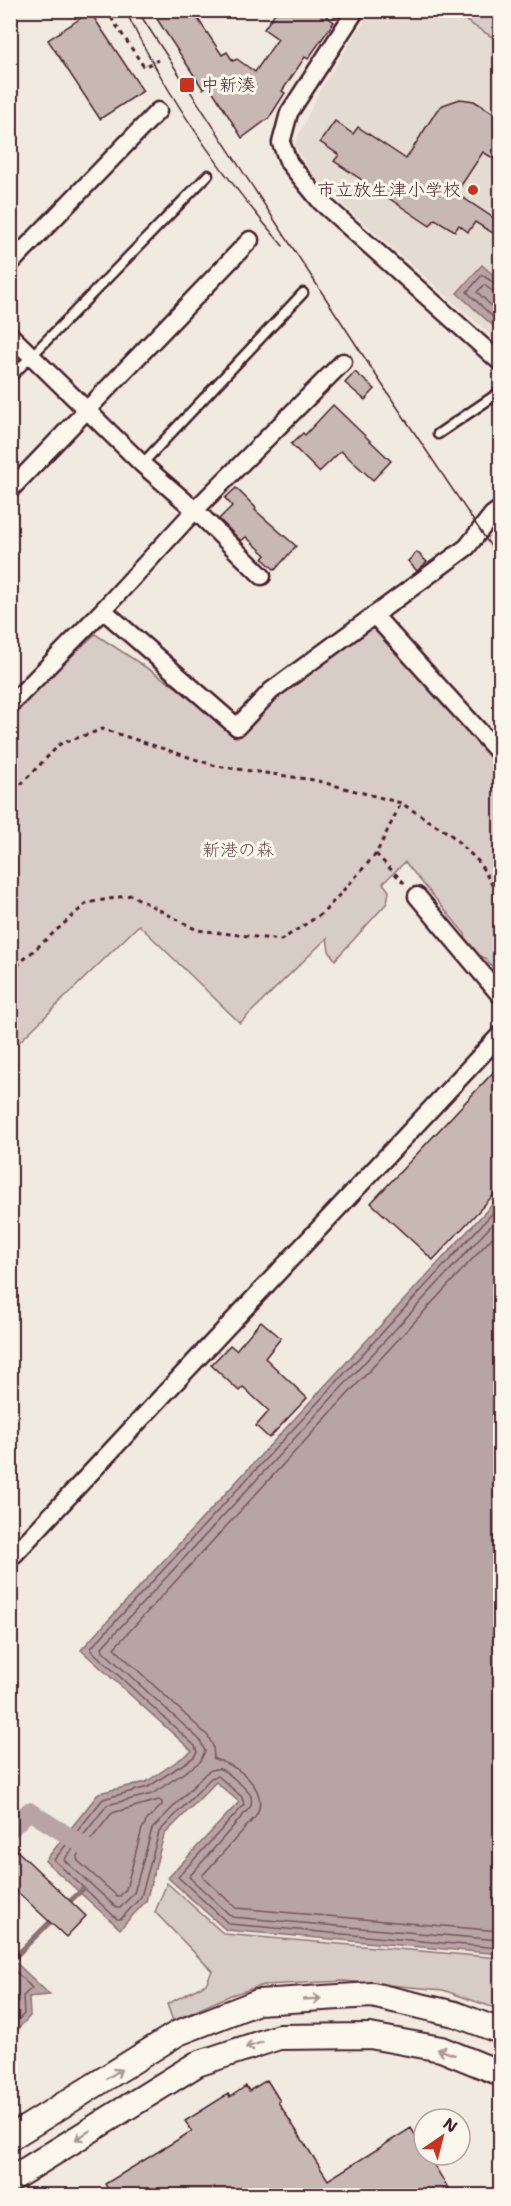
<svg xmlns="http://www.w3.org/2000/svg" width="511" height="2206" font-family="'Shantell Sans','Klee One',sans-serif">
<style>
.built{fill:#e4dbd2}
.green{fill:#d8ccc6;stroke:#917678;stroke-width:1.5}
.water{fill:#b8a4a2;stroke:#8c6f72;stroke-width:1.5}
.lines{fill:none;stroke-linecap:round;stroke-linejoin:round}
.shore{stroke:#76545b;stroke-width:1.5}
.stream{stroke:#8c6f72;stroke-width:5}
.canal{stroke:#b8a4a2;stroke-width:18}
.building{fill:#c8b8b3;stroke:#4a1f2b;stroke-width:1.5}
.lane-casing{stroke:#4a1f2b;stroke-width:13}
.street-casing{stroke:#4a1f2b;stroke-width:21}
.secondary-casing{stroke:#4a1f2b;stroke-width:28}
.path{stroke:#4a1f2b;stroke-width:3;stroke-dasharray:4.5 4.5;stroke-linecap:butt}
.lane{stroke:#fbf7ec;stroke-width:8}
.street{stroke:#fbf7ec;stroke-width:16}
.secondary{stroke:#fbf7ec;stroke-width:24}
.tram{stroke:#4a1f2b;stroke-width:1.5}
.oneway{stroke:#ab9695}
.poi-dot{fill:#c8321e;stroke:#fbf7ec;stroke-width:2}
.labels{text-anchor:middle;stroke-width:6;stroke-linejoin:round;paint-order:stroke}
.poi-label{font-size:18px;fill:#4a1f2b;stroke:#fbf7ec;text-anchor:start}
.park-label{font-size:18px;fill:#6e4a52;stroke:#fbf7ec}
</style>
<rect width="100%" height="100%" fill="#f0eae0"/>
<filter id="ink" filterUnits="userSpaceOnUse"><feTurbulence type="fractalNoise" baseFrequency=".0167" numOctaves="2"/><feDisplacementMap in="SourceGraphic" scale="12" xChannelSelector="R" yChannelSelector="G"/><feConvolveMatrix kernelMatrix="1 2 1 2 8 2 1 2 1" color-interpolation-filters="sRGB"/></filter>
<g filter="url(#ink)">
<path class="built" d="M371,11H500V343L315,180L294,145L321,88Z"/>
<path class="green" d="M450,11H500V42Z
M374,615L500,754V976L485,958L480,957L466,944L465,934L405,862L383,883L389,891L387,903L335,960L329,951L327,938L240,1023L139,925L11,1050V713L95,634L237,727Z
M167,1883L224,1934L500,1958V2010L443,1990L344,1981L264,1985L231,1995L173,2021L167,2004L206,1984L212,1971L155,1912Z"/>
<path class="water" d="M482,265L500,281V332L457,293Z
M500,1196V1954L226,1930L168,1878L239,1802L216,1782L164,1835L146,1901L120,1929L45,1861L99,1793L146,1782L192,1751L81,1650Z
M11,1958L50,1995L29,1997L30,2016L11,2036Z"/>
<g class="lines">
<path class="shore" d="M500,285L496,284L482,275L467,292L500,324
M500,293L494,292L484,285L477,292L500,314
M500,1205L91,1648L92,1651L195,1746L197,1752L194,1757L148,1787L103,1799L54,1860L117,1919H121L141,1897L159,1832L211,1778L218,1776L242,1797L244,1805L178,1877L229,1924L500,1948
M500,1216L102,1647L103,1651L200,1740L205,1751L200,1762L152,1794L107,1805L64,1860L117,1908H120L134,1893L152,1829L206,1773C211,1770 215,1768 220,1769C227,1771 248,1790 251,1796C252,1801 251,1802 251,1806L189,1877L232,1917L500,1940
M500,1229L114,1648L208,1736L213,1746L214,1759C236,1764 271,1789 256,1816L202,1876L236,1908L500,1931
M159,1800L162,1802V1805L147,1820L142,1829L126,1889L120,1896H117L78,1861L77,1857L112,1813Z
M10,1966L32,1988L23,1996L24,2014L10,2028"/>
<path class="stream" d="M66,1905L83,1889
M10,1962L53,1919"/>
<path class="canal" d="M10,1830L29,1811L86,1847"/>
</g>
<path class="building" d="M151,10H192L222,55L227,52L233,61L237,59L255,72L278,39L264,29L277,10H328L325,15L334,22L308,59L305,57L282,91L285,93L269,118L242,138L209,85L203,89Z
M90,12L143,91L100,119L48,40Z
M460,99L474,101L501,118V163L483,152L456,193L501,223V238L475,222L468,232L459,225L455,231L435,219L430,226L334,161L339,155L320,142L335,121L353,134L358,127L406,159L437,110L443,105Z
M355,372L375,389L365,400L345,383Z
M333,405L391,461L373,480L341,451L319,472L291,444L303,433L305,435Z
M236,488L256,508L255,510L296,546L275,570L263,559L266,555L246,537L241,541L219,519L232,506L225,498Z
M417,552L427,562L417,571L408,561Z
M501,1064V1187L433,1260L371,1203Z
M261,1321L281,1338L265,1358L307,1398L269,1438L256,1426L269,1411L243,1387L239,1391L211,1365L230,1345L236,1350Z
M10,1844L86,1916L66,1937L10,1885Z
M267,2080L280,2101L278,2102L328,2180L411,2128L424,2149V2155H428L453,2196H112L105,2184L192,2131L185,2121L228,2094L230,2097L246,2086L249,2091Z"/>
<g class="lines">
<defs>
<path id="lane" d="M10,378L208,175
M438,434L500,392
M142,464L303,293"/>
<path id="street" d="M356,10L289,113L281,143L289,163L321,202L500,362
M10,264L158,111
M10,335L142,464L195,510L262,576
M10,490L250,240
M103,610L237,727L271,691L467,547L492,515L500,509
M374,615L500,754
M10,705L103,610L195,510L343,362
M417,896L500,995
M10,1559L500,1035"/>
<path id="secondary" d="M10,2138L178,2033L258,2002L372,1995L455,2014L500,2031
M10,2180L197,2064L279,2037L370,2036L441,2049L500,2073"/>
</defs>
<use href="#lane" class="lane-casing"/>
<use href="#street" class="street-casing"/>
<use href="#secondary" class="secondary-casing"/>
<path class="path" d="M106,10L144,67L158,60
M10,799L23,782L60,744L103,729L216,766L314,780L401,803L450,834L478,861L500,897
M376,854L406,885
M10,972L87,903L131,895L197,930L281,940L323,913L376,854L401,803"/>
<use href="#lane" class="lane"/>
<use href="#street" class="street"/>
<use href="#secondary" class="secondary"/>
<path class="tram" d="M125,10C167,96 221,174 283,246
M137,10L389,395L500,560"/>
</g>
<defs><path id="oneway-shaft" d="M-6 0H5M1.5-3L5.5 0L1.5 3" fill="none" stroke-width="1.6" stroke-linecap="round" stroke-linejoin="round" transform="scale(1.5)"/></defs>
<g class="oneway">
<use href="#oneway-shaft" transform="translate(312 1999) rotate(-3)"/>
<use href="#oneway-shaft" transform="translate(254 2045) rotate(161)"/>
<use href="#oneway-shaft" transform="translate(446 2052) rotate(-161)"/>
<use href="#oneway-shaft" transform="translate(114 2074) rotate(-32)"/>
<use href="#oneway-shaft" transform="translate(83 2135) rotate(148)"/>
</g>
</g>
<g class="poi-dot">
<rect x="179" y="77" width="16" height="16" rx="3"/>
<circle cx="473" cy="190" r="6"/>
</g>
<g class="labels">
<g class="poi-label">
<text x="201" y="91">中新湊</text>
<text x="461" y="196" text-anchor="end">市立放生津小学校</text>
</g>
<g class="park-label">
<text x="238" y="856">新港の森</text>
</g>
</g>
<rect width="511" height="2206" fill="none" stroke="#fbf7ec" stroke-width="36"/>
<rect x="18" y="18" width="475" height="2170" fill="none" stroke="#4a1f2b" stroke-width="2" filter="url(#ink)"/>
<g transform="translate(442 2137) rotate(35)"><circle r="28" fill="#fbf7ec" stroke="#b4a19f" stroke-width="1.5"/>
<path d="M0-4.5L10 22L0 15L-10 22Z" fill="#c8321e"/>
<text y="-9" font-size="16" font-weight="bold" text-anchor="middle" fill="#4a1f2b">N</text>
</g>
</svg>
